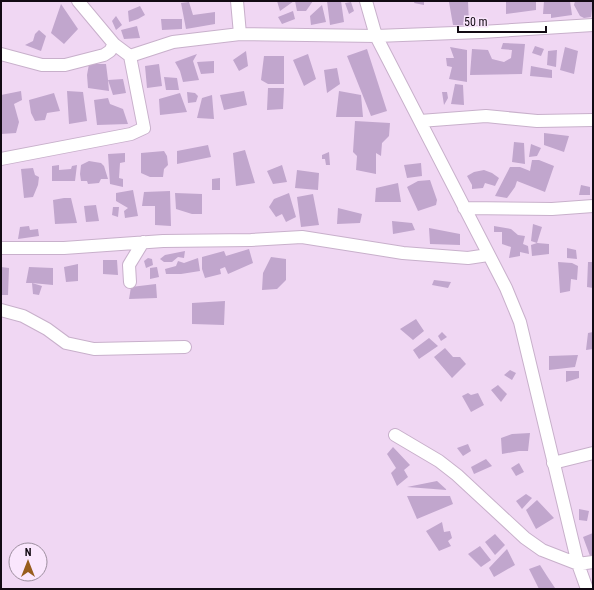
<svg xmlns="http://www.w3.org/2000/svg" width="594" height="590" font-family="'Roboto Condensed',sans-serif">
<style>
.building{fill:#c1a6cd}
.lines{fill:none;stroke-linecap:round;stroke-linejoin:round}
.street-casing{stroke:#c8b0cb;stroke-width:14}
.street{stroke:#fff;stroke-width:12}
</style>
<rect width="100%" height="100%" fill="#f0d7f3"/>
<path class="building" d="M277,1H294L280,11Z
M295,1H313L306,11H297Z
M327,1H341L344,22L330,25Z
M415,1H424V5L414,3Z
M468,1L469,25H453L449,2Z
M506,1H536V10L506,14Z
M544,1H570L572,15L551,18V14H543Z
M575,1H593L591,17L584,18L580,16L574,5Z
M189,2L193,15L215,12V24L186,29L181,3Z
M351,2L354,11L349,14L345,3Z
M61,4L78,29L64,44L51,33Z
M322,5L326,22L311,25L310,16Z
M140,6L145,15L138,19L129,22L128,11Z
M293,11L295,19L282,24L278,17Z
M116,16L122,25L116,30L112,21Z
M161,19H182V29L162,30Z
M137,26L140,38L124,39L121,30Z
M39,30L46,36L41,51L25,45L33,41L35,34Z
M503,43L525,44L522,74L470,75L472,49L488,50L492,59L504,62L511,58L512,50L501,49Z
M535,46L544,49L541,56L532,53Z
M450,47L467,50V82L449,79L452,67L447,66L446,58H454Z
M565,47L578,51L574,74L560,70Z
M367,49L387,111L371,116L347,56Z
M557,50L556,67L547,65L548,51Z
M246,51L248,66L239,71L233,60Z
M197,54L193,61L199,80L183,82L180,71L175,62Z
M308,54L316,79L304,86L293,60Z
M264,56H284V84H268L261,80Z
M214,61V73L201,74L197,62Z
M89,64H106L108,80L123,79L126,93L113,95L108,80L109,91L88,88L87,75Z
M159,64L162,86L147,88L145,66Z
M531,66L552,70V78L530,76Z
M337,68L340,84L327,93L324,70Z
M164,77L177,78L179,90H166Z
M455,84L463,85L464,105L451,104Z
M268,88H284L283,109L267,110Z
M21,91L22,100L14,104L19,122L16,133L1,134V95Z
M67,91L83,92L87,121L69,124Z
M244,91L247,105L224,110L220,95Z
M339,91L361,95L363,117H336Z
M187,92L195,93L198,96L196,102L188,103Z
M442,92H447L448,98L444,105Z
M54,93L60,111L47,113L45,120L35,121L31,113L29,100Z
M180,93L187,112L160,115L159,99Z
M212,95L214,119L197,118L202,98Z
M108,98L110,104L123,109L128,124L97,125L94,100Z
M355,121L390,123L389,136L382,143L381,156L376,153V174L356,170L357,156L353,152Z
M544,133L569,136L564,152L544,145Z
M514,142L524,143L525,164L512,162Z
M531,144L541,148L537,156L529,157Z
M208,145L211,157L177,164V151Z
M245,150L255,183L236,186L233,153Z
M164,151L167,156L168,165L164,169L163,177H150L141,173V153Z
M329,152L330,165H326L325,159H322V155Z
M125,153V162L120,163L119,178L123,179V187L110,184L108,154Z
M532,160H539L554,166L545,192L517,181L515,187L507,198L495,196L510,167H520L530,171Z
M89,161L101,163L104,166L108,179H101L99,183L88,184L87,181H81L80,174L81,165Z
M421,163L422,176L407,178L404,165Z
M59,165V170L71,169L72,166L77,165L75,181H52V166Z
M282,165L287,182L273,184L267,171Z
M33,168L35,175L39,177L38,185L33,197L24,198L21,169Z
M297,170L319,173L318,190L295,188Z
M484,170L492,173L499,178L495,186L485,183L483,188L472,189V185L467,176L474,172Z
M220,178V190H212V179Z
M430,180L437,200L436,205L418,211L407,187L418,181Z
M398,183L401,202H375L376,188Z
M581,185L590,187V195H579Z
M133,190L138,216L125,218L124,211L128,208L116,201V193Z
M170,191L171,226L155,225V206H142L144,192Z
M175,193L202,194V214H192L176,209Z
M289,193L296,217L286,222L282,214L276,217L269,207L274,199Z
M313,194L319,225L301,227L297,197Z
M64,198H71L77,223L55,224L53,200Z
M96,205L99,221L86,222L84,206Z
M113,207H119L118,217L112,215Z
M338,208L362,214L360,223L337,224Z
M392,221L412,223L415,230L393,234Z
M533,224L542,227L537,243L531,241Z
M29,226L30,230L38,229L39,236L18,239L20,227Z
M494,226L511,229L518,235L525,236L523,244L528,246L529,254L520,252V256L509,258L511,247L502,244V232H494Z
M429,228L460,234V245L430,244Z
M537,243L549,244V254L532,256L531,245Z
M567,248L576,250L577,259L567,258Z
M249,249L253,263L228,274L225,267L220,269L221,274L205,278L202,269V257L224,251L226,256Z
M185,251L184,258L178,257L172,262H164L160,259L165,255Z
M271,257L286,259V280L277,289L262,290L263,273Z
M148,258L152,259L153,265L146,268L144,261Z
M198,258L200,271L181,274H166L165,269L176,266L178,261L184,263Z
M103,260H117L118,275L103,274Z
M558,262L572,263L578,266L577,280L571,279L570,291L560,293Z
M588,262H593V288L587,287Z
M78,264V281L66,282L64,267Z
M1,267L9,268L8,295H1Z
M29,267L53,268V285L32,283L42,286L39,295L33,294L32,283H26Z
M157,267L159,277L150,279V268Z
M434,280L451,282L448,288L432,285Z
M156,284L157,298L129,299L131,287Z
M225,301L224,325L192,324V303Z
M416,319L424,331L413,340L400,329Z
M442,332L447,337L441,341L438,336Z
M593,332V349L586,350L588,333Z
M429,338L438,346L419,359L413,350Z
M445,348L453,357H460L466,364L452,378L434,357Z
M578,355L575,367L549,370V356Z
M510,370L516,373L512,380L504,375Z
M566,371H579V378L566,382Z
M498,385L507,394L501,402L491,390Z
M468,393L471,395L478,393L484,405L471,412L462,396Z
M530,433L528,451H519L502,454L501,438L512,434Z
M468,444L471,451L463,456L457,448Z
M393,447L410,465L404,470L408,477L397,486L391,473L396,468L387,454Z
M486,459L492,466L474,474L471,467Z
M519,463L524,472L516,476L511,468Z
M437,481L447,490L407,487Z
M526,494L532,498L522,509L516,501Z
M407,496H450L453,504L417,519Z
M537,500L554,518L536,529L526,510Z
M579,509L589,511L587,521L579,520Z
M442,522L444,532L450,531L452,538L448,541L451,546L439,551L426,531Z
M593,533V555L590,556L583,537Z
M495,534L505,545L495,555L485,542Z
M480,546L491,560L481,567L468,554Z
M507,549L515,565L494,577L489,568Z
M540,565L547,576L555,588L539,589L529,569Z"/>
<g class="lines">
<defs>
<path id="street" d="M78,1L114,44L130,56L173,42L240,34L376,36L481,32L593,25
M237,1L240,34
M366,1L376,36L506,288L520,322L578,564L587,589
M1,54L42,65H65L104,55L110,51L114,44
M420,121L486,116L537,121L593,120
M1,159L131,134L144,128L130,56
M464,208L552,209L593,206
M1,248H64L163,241L251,240L302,237L403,253L468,258L488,255
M130,282L129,265L143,242
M1,310L23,316L47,329L66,343L94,349L185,347
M395,435L439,461L457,475L525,538L542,550L578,564L593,562
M553,463L593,453"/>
</defs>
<use href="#street" class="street-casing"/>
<use href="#street" class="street"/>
</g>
<rect width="594" height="590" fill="none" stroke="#120a13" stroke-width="4"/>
<g transform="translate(28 562)"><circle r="19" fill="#fae6fd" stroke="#9d8e9f"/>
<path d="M0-3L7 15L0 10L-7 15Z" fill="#985d1e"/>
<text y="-6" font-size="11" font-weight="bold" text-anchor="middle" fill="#120a13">N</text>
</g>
<path d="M458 26v6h88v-6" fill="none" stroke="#120a13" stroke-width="2"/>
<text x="464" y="26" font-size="12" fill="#120a13" stroke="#fae6fd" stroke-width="3" paint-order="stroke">50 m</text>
</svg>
